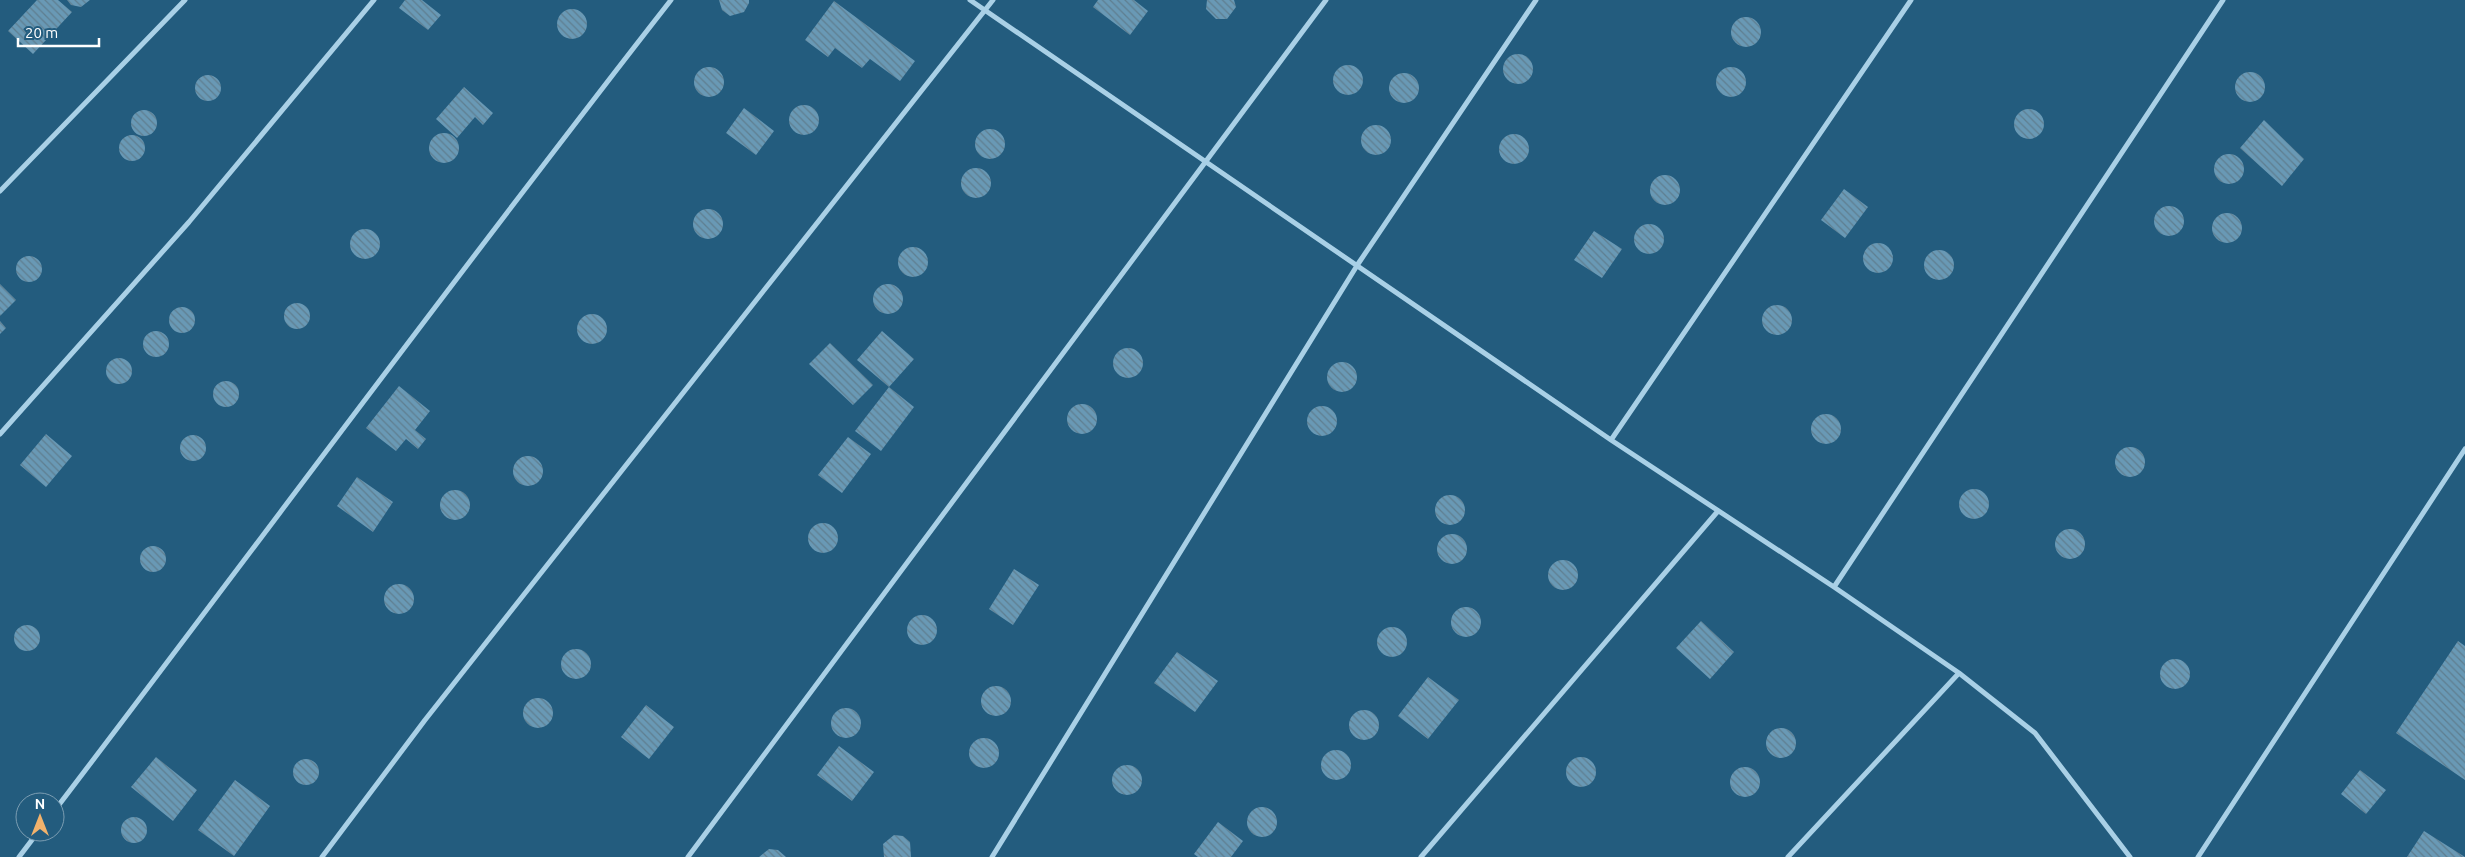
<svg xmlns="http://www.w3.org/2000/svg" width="2465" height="857" font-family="Ubuntu,sans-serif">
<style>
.building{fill:url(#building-back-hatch)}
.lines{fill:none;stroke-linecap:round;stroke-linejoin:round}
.minor{stroke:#a9d0e6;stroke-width:5}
</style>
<defs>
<pattern id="building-back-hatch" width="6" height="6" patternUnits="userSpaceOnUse" patternTransform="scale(1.25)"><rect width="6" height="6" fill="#6999b5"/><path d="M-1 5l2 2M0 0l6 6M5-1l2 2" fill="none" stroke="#5f7e90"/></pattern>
</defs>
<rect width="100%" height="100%" fill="#235c7e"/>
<path class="building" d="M37,0H58L72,12L33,54L8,31Z
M67,0H90L81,7L71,5Z
M405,0H422L441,15L428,30L399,8Z
M719,0H749V3L744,12L730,16L722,10Z
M1098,0H1134L1148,11L1130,35L1093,7Z
M1207,0H1234L1236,7L1227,19H1216L1206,9Z
M834,1L915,61L900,81L870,59L862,68L835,48L828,57L805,40Z
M557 24a15 15 0 1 1 30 0a15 15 0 1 1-30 0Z
M1731 32a15 15 0 1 1 30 0a15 15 0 1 1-30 0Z
M1503 69a15 15 0 1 1 30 0a15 15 0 1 1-30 0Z
M1333 80a15 15 0 1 1 30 0a15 15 0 1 1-30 0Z
M694 82a15 15 0 1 1 30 0a15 15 0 1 1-30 0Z
M1716 82a15 15 0 1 1 30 0a15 15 0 1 1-30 0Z
M2235 87a15 15 0 1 1 30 0a15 15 0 1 1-30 0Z
M1389 88a15 15 0 1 1 30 0a15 15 0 1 1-30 0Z
M195 88a13 13 0 1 1 26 0a13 13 0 1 1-26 0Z
M464,87L493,113L483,125L475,117L457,138L436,119Z
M789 120a15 15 0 1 1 30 0a15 15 0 1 1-30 0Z
M744,108L774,131L756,155L726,133Z
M2014 124a15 15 0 1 1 30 0a15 15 0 1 1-30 0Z
M131 123a13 13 0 1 1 26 0a13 13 0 1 1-26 0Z
M2264,120L2304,159L2282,186L2240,148Z
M1361 140a15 15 0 1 1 30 0a15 15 0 1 1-30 0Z
M975 144a15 15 0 1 1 30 0a15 15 0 1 1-30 0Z
M429 148a15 15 0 1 1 30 0a15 15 0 1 1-30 0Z
M1499 149a15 15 0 1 1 30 0a15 15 0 1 1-30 0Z
M119 148a13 13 0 1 1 26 0a13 13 0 1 1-26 0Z
M2214 169a15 15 0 1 1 30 0a15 15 0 1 1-30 0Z
M961 183a15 15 0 1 1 30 0a15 15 0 1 1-30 0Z
M1650 190a15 15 0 1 1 30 0a15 15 0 1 1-30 0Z
M1844,189L1868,207L1845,238L1821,220Z
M2154 221a15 15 0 1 1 30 0a15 15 0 1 1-30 0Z
M693 224a15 15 0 1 1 30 0a15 15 0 1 1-30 0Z
M2212 228a15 15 0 1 1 30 0a15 15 0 1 1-30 0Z
M1634 239a15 15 0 1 1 30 0a15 15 0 1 1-30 0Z
M350 244a15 15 0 1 1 30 0a15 15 0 1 1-30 0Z
M1594,231L1622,249L1602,278L1574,260Z
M1863 258a15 15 0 1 1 30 0a15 15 0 1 1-30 0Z
M898 262a15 15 0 1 1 30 0a15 15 0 1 1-30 0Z
M1924 265a15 15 0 1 1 30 0a15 15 0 1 1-30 0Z
M16 269a13 13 0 1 1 26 0a13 13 0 1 1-26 0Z
M0,284L16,300L0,316Z
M873 299a15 15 0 1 1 30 0a15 15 0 1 1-30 0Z
M284 316a13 13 0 1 1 26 0a13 13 0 1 1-26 0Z
M1762 320a15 15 0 1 1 30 0a15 15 0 1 1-30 0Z
M169 320a13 13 0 1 1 26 0a13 13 0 1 1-26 0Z
M577 329a15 15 0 1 1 30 0a15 15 0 1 1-30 0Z
M0,321L6,328L0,334Z
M882,331L914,359L889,387L857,360Z
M143 344a13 13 0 1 1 26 0a13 13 0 1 1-26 0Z
M830,343L873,385L853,405L809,364Z
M1113 363a15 15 0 1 1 30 0a15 15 0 1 1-30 0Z
M106 371a13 13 0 1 1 26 0a13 13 0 1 1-26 0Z
M1327 377a15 15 0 1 1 30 0a15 15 0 1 1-30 0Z
M213 394a13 13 0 1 1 26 0a13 13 0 1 1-26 0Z
M399,386L430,411L415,430L426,439L418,449L406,439L396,451L366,428Z
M889,387L914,407L881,451L855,431Z
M1067 419a15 15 0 1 1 30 0a15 15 0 1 1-30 0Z
M1307 421a15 15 0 1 1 30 0a15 15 0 1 1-30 0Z
M1811 429a15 15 0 1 1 30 0a15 15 0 1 1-30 0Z
M46,434L72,456L46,487L20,465Z
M180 448a13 13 0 1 1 26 0a13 13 0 1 1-26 0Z
M848,437L871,454L842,493L818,475Z
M2115 462a15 15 0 1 1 30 0a15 15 0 1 1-30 0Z
M513 471a15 15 0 1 1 30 0a15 15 0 1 1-30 0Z
M357,477L393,502L373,532L337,506Z
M1959 504a15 15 0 1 1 30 0a15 15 0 1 1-30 0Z
M440 505a15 15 0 1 1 30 0a15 15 0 1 1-30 0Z
M1435 510a15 15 0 1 1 30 0a15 15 0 1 1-30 0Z
M808 538a15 15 0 1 1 30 0a15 15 0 1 1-30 0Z
M2055 544a15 15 0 1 1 30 0a15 15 0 1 1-30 0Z
M1437 549a15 15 0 1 1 30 0a15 15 0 1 1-30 0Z
M140 559a13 13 0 1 1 26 0a13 13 0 1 1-26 0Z
M1548 575a15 15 0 1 1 30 0a15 15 0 1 1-30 0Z
M1014,569L1039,585L1013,625L989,609Z
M384 599a15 15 0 1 1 30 0a15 15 0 1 1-30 0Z
M1451 622a15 15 0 1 1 30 0a15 15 0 1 1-30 0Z
M907 630a15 15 0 1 1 30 0a15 15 0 1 1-30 0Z
M1701,621L1734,652L1710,679L1676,648Z
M14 638a13 13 0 1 1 26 0a13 13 0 1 1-26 0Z
M1377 642a15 15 0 1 1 30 0a15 15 0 1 1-30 0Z
M2458,641L2465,646V780L2396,733Z
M561 664a15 15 0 1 1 30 0a15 15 0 1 1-30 0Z
M1177,652L1218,681L1195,712L1154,683Z
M2160 674a15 15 0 1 1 30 0a15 15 0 1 1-30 0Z
M1428,677L1459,700L1428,739L1398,716Z
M981 701a15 15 0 1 1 30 0a15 15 0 1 1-30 0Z
M523 713a15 15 0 1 1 30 0a15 15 0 1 1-30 0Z
M646,705L674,727L649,759L621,737Z
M831 723a15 15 0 1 1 30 0a15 15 0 1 1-30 0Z
M1349 725a15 15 0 1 1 30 0a15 15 0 1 1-30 0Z
M1766 743a15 15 0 1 1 30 0a15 15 0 1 1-30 0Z
M969 753a15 15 0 1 1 30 0a15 15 0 1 1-30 0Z
M839,746L874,772L852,801L817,775Z
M1321 765a15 15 0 1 1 30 0a15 15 0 1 1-30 0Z
M156,757L197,790L173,821L131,787Z
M1566 772a15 15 0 1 1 30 0a15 15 0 1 1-30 0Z
M293 772a13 13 0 1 1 26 0a13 13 0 1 1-26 0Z
M1112 780a15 15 0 1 1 30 0a15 15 0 1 1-30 0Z
M1730 782a15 15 0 1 1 30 0a15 15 0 1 1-30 0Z
M2360,770L2386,790L2366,814L2341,794Z
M235,780L270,806L234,856L198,830Z
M1247 822a15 15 0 1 1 30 0a15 15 0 1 1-30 0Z
M121 830a13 13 0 1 1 26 0a13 13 0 1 1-26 0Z
M1218,822L1243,841L1231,857H1198L1194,854Z
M2424,831L2465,857H2407Z
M894,835L903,836L910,842L911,857H884L883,844Z
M769,849L778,850L786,857H759Z"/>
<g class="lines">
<path class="minor" d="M970,0L1611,440L1834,587L1959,673L2035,733L2130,857
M0,191L185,0
M0,434L189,222L374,0
M1611,440L1911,0
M1834,587L2223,0
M55,810C261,540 462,267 671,0
M19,857L38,832
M322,857L425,720L993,0
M688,857L1326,0
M992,857L1358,264L1536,0
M1421,857L1718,511
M1788,857L1959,673
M2198,857L2465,449"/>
</g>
<g transform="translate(40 817)"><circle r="24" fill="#235c7e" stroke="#7b9db2"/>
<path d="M0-4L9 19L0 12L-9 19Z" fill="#f1b26c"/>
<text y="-8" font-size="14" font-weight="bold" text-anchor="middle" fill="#ffffff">N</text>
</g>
<path d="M18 38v8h81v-8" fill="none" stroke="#ffffff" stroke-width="2.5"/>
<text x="25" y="38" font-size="15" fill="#ffffff" stroke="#235c7e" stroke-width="4" paint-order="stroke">20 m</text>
</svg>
